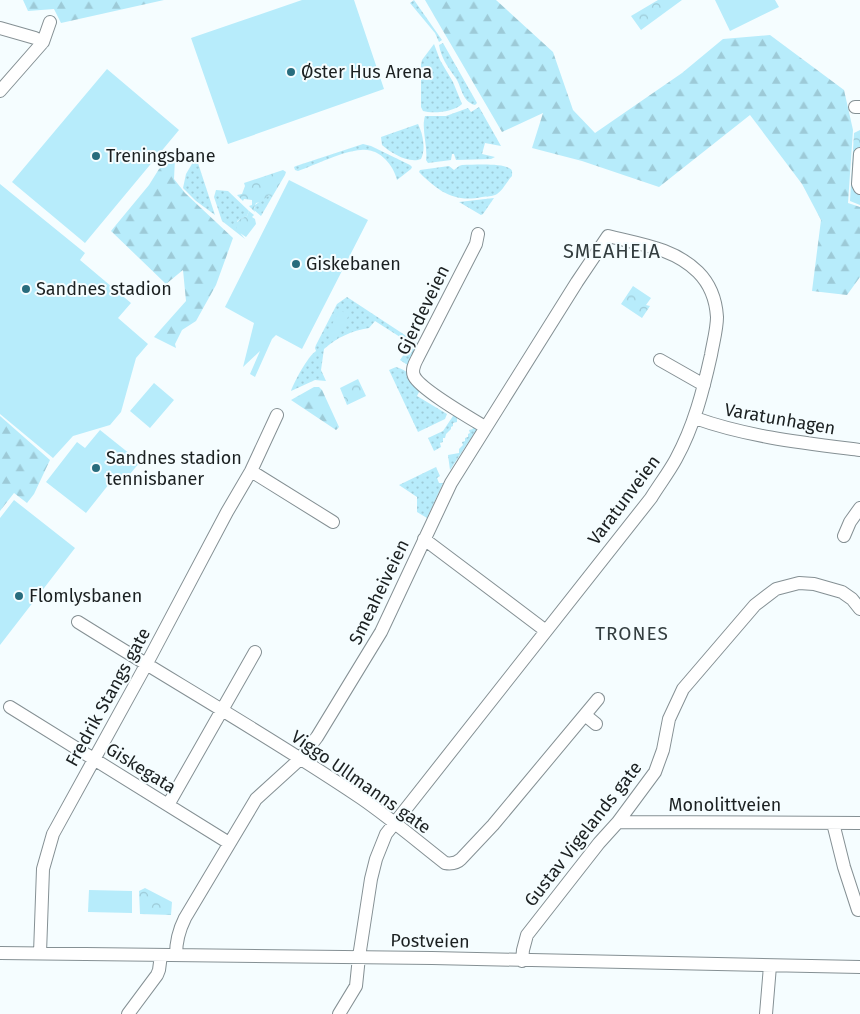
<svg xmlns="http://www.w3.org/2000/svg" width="860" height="1014" font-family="'Fira Sans',sans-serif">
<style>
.grass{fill:url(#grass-dots)}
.forest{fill:url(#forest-firs)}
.park{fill:url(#park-crowns)}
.pitch{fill:#b7ecfb}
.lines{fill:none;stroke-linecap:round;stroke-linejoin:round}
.minor-casing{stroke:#859094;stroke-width:14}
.minor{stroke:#fff;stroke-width:12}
.poi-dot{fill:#286c7d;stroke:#f5fdff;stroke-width:2}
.labels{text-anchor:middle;stroke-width:4;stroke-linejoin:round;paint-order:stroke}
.poi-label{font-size:18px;fill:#1b2021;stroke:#f5fdff;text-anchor:start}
.street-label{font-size:18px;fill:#1b2021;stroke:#f5fdff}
.neighbourhood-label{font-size:19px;letter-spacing:1px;fill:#333d3f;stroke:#f5fdff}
.quarter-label{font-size:20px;letter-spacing:1px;fill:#333d3f;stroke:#f5fdff}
</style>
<defs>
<pattern id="grass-dots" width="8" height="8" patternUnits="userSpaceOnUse" patternTransform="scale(1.25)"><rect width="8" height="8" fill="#b7ecfb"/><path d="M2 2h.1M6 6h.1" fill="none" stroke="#9dcad7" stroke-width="1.8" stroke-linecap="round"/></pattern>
<pattern id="forest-firs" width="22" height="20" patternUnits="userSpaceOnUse" patternTransform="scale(1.25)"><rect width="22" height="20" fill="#b7ecfb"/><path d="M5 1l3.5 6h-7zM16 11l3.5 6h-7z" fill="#9dcad7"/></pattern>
<pattern id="park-crowns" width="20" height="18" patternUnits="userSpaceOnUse" patternTransform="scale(1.25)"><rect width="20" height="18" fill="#b7ecfb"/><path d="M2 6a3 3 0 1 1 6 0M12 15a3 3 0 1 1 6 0" fill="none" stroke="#9dcad7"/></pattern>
</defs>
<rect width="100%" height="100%" fill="#f5fdff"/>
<path class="grass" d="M414,0L442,40L439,42L435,33L410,3Z
M443,43L477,103L475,105C461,101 462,86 455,77C447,66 441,57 439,45Z
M434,44L440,60L453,82L462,104C454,112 433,114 423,111L421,107V64L422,60Z
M479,107L501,146L485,143L482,154L495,157L491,159L456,160L454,154H452L451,160L428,163L426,160C428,146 421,129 425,116H446L468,108L471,112Z
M418,124C423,134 426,149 421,159C409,164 391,153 382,145L381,137Z
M363,144L371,146L410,165L412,167L411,169L397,180C393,164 379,148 361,150C343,151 315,165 298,171L295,170L294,167L296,166Z
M196,157L215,215L196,201L183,188L186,174Z
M462,165C474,165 499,163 509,168C513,170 512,172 512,176C507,181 504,189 497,194C492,197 487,196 482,197C454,203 438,191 419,172L420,170L449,166L454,170L459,166Z
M216,190L228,191L249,211L247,216L237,221L241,234L245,239L222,221L214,197Z
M269,195H271L272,197L261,216L254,210L255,205Z
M494,198L483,214L481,215L459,202Z
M347,297L420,345L409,366L400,360L411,344L375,321L369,328C351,331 338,337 324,349L321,370L326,381L315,380L291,391C294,382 308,356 316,351L315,348L316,345L337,304Z
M396,367C408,370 414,379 421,388L417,396L447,414L445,419L418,432L389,370Z
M453,416H455L457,418V422L453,423V426L451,427V429L446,434L445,438H443V442L440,443L441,447L434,451L428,438L443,431Z
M472,425L477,429L475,432L450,470L448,455L459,453V449L463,445L462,442L465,441V438L468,437V434L470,433L469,430L473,429Z
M436,467L440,476L437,478L439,483H443L427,518L417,512V497L399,485Z"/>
<path class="forest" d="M23,0H164L61,23L54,9L28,11Z
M425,0H496L553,52L573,110L595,133L682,73L723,39L770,35L844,90L853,130L848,203L860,207V277L847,295L812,291L821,220L802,184L750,115L659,187L582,161L532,148L543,113L502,132Z
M175,158L174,179L185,193L233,238L216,285L196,321L182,330L175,344L176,348L154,337L186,301L183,270L166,284L111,231L149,185L159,169Z
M314,387H319L322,390L339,427L336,430L291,400Z
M0,416L50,460L34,494L27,503L14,493L0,511Z"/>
<path class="park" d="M658,0H682L641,30L631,16Z
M860,130V205L850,201L854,133Z
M283,170L286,172L285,175L272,197L269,195L261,202L256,203L254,208L255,212L249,206L252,205V200L244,199L243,201L237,195L242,194L245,186L244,183Z
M249,211L254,215L252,217L255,219L256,224L246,237L237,231C234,221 239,220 247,216Z
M633,286L651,298L646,305L650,306L642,318L621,304Z
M358,379L366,396L347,405L340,388Z
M145,888L172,902L171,915L140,914L139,891Z"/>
<path class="pitch" d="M302,0H354L384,89L228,144L191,38Z
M715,0H775L779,7L730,31Z
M107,69L179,130L85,243L12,182Z
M289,180L368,220L302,349L276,335L272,339L255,377L250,374L260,351L243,367L254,323L225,307Z
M0,184L85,253L80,260L131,303L118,318L148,344L136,358L121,412L110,425L73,436L53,458L0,414Z
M340,310L349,315L336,340L326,335Z
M154,383L174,400L150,428L130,411Z
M100,430L140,462L125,480L117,474L86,513L46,482L77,442L85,448Z
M14,500L75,548L0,645V518Z
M89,890L132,891V913L88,912Z"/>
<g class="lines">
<defs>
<path id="minor" d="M0,28L35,38L43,42
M0,91L43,42L50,22
M855,107H860
M860,154L858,184L860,188
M478,234L476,244L418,357C415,363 411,369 414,376C420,389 470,418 485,427
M660,360L704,385
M695,418C748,437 804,443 860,450
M251,471L333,522
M844,536L850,522L860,508
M424,539L546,631
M78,622C172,681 269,736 361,798C390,818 417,841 445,863C451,864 456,864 461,859L493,825L598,699
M10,707L229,843
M585,715L596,724
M168,805L255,652
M618,822L860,823
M833,823L844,867L858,910
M0,953L432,958L860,967
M40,953L43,869L53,834L146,665L227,512L251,471L277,415
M176,955C176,941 179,930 185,918L256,799L300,759L317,737L381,632L451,483L577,282L608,236C639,244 674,248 698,272C710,284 716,301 717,317C717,329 713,343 711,355C703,391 694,426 676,459C669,472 659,485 651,498L386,834L376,859L371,879L359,957L356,986L339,1014
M522,961L523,950L527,935L599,843L618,822L655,772L663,750L669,719L683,689L755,605L776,589L799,583L814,584L842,592L852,599L860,609
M128,1014L157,975L159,970L161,955
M766,1014L770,966"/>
</defs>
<use href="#minor" class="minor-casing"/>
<use href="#minor" class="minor"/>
</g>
<g class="poi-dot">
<circle cx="291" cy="72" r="5"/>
<circle cx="96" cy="156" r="5"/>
<circle cx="296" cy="264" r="5"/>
<circle cx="26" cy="289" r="5"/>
<circle cx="96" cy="468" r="5"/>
<circle cx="19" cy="596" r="5"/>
</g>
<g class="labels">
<g class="poi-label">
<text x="301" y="78">Øster Hus Arena</text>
<text x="106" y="162">Treningsbane</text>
<text x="306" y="270">Giskebanen</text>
<text x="36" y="295">Sandnes stadion</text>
<text x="106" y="464">Sandnes stadion<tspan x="106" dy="21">tennisbaner</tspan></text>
<text x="29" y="602">Flomlysbanen</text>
</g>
<g class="street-label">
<text transform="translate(423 310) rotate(-64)" y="6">Gjerdeveien</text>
<text transform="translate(780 419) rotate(10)" y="6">Varatunhagen</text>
<text transform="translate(624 500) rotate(-53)" y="6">Varatunveien</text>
<text transform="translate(379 592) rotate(-64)" y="6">Smeaheiveien</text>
<text transform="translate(108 697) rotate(-61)" y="6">Fredrik Stangs gate</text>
<text transform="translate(141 768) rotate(32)" y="6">Giskegata</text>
<text transform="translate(361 782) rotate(35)" y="6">Viggo Ullmanns gate</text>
<text x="725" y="811">Monolittveien</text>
<text transform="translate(583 834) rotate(-52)" y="6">Gustav Vigelands gate</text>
<text transform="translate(430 941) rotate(1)" y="6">Postveien</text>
</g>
<g class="neighbourhood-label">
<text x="632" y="640">TRONES</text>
</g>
<g class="quarter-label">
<text x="612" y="258">SMEAHEIA</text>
</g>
</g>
</svg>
